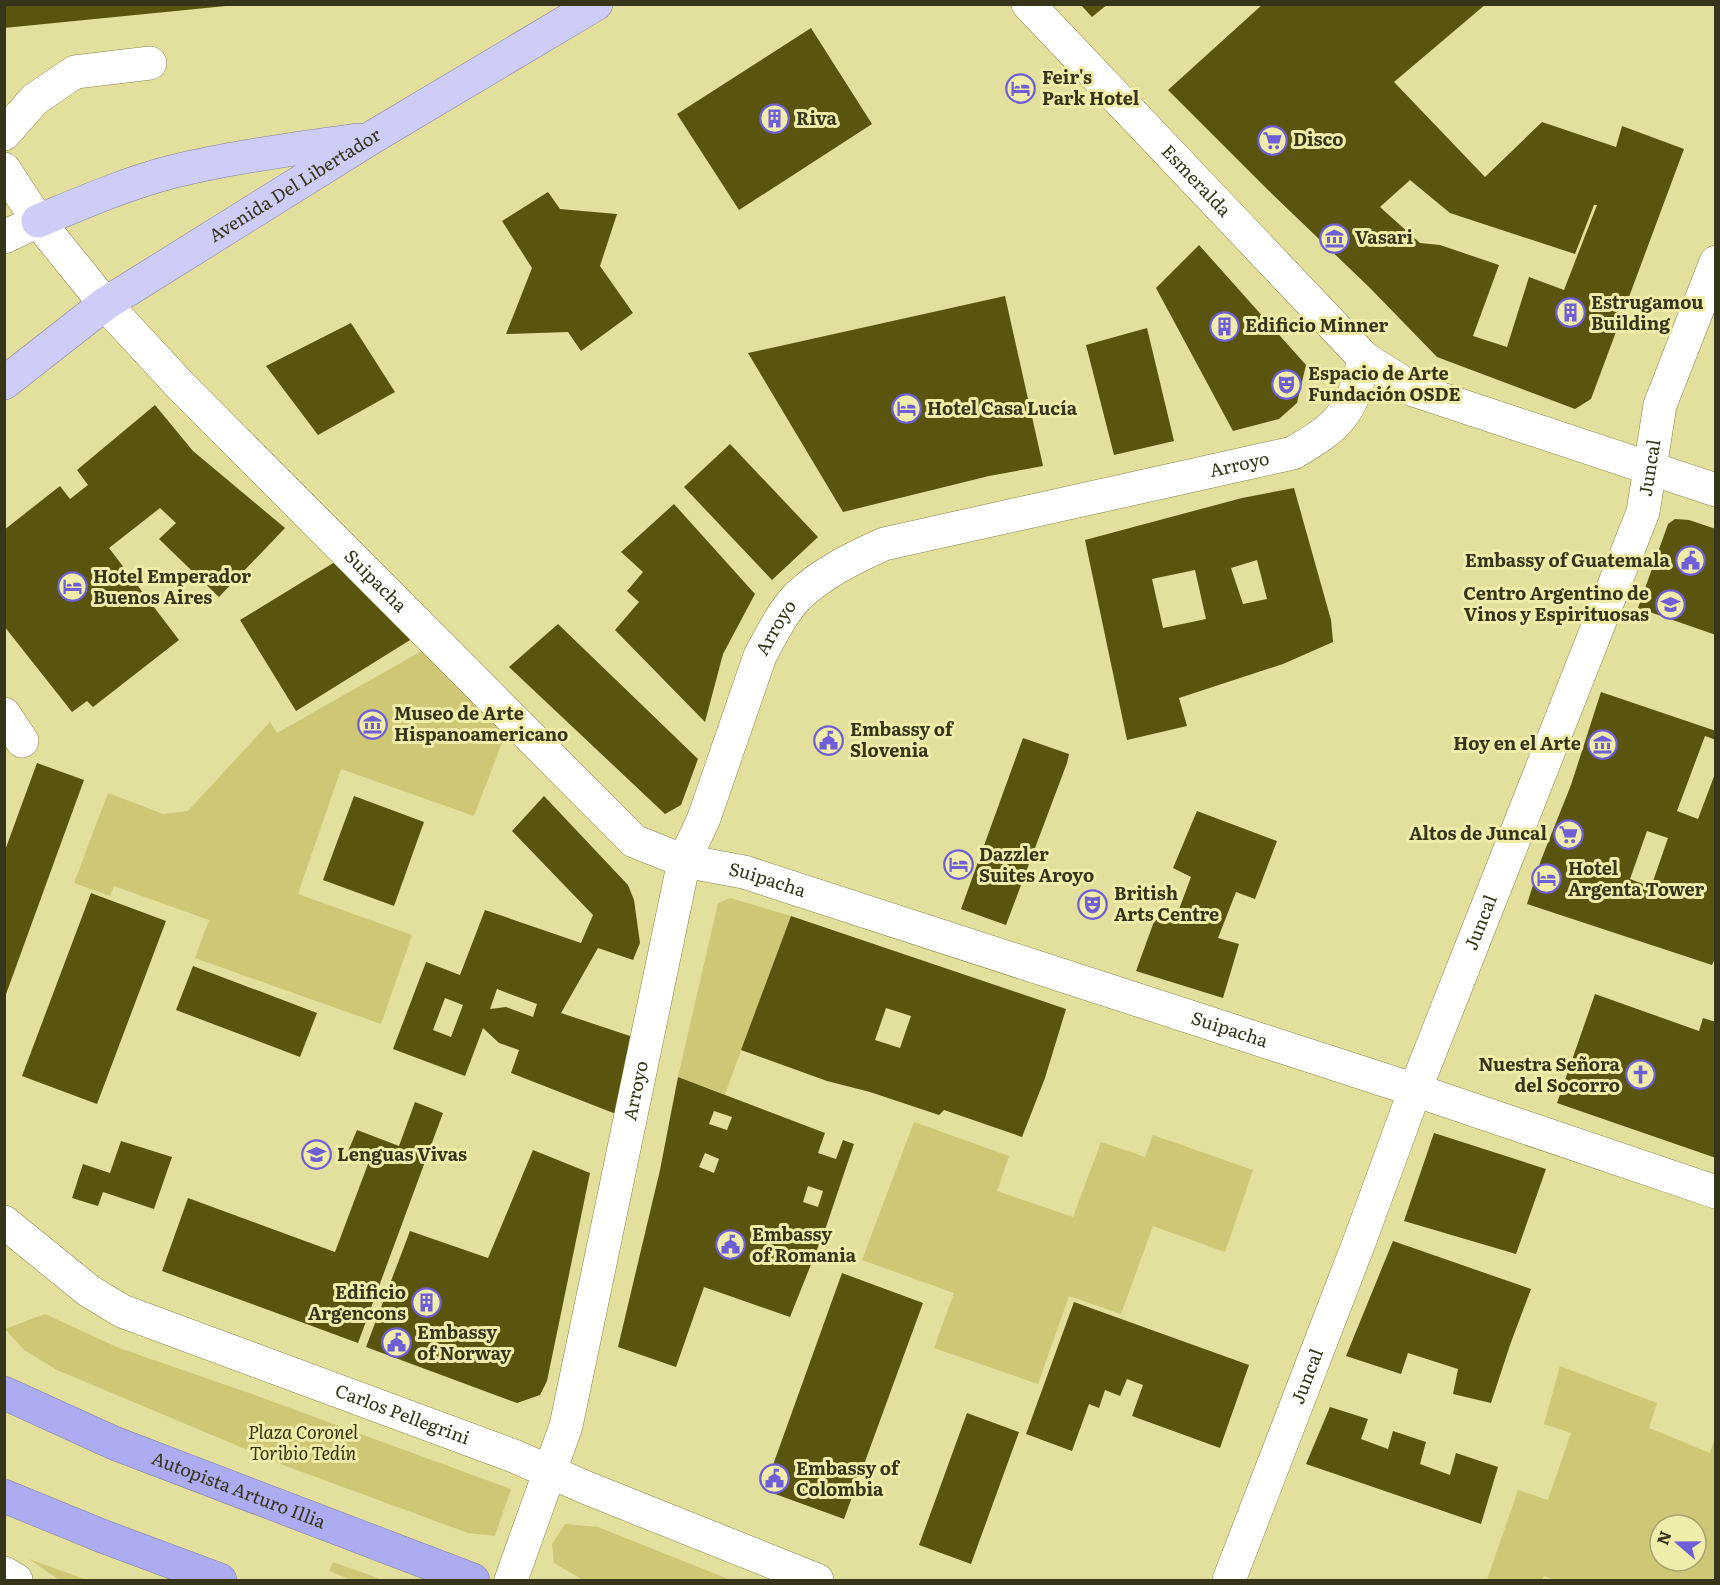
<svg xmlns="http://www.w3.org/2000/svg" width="1720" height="1585" font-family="Literata,serif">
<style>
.green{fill:#cdc776;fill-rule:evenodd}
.building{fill:#59540e;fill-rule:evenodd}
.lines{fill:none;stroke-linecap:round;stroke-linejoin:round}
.minor-casing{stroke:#888444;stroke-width:34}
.major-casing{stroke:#8381a6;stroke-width:34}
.highway-casing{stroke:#8381a6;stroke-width:34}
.minor{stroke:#fff;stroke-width:33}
.major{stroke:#cecdf7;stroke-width:33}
.highway{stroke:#adabf2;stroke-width:33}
.labels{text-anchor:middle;stroke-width:6;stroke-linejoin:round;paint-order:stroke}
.poi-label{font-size:18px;font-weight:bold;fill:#363419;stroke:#f0eca9;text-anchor:start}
.street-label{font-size:18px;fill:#363419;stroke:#f0eca9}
.park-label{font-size:18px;font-style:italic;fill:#353108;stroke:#f0eca9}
</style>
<rect width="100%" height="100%" fill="#e3df9c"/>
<path class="green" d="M427,648L509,724L474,816L341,769L298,894L412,935L381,1024L195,958L209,920L114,886L110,896L74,883L108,793L163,814L188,811L270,722L277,733Z
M730,898L791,916L725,1094L678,1077L718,903Z
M914,1122L1009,1156L997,1191L1073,1217L1101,1142L1145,1157L1153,1135L1253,1170L1225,1252L1153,1226L1121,1314L1069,1296L1038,1384L934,1348L954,1293L862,1260Z
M45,1314L119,1348L249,1393L511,1489L495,1536L468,1533L286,1466L57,1370L24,1350L5,1329Z
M1560,1366L1657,1403L1649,1428L1710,1453L1715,1438V1580H1556L1544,1576L1542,1580H1487L1518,1490L1548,1500L1571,1433L1544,1424ZM1660,1525H1696V1561H1660Z
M565,1524L598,1527L731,1580H583L554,1563L552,1544Z
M29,1559L87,1580H59Z
M333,1562L383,1580H352L329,1571Z"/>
<path class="building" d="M4,4H226V6L4,28Z
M1080,4H1108L1092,17Z
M1263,4H1486L1394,82L1485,177L1542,122L1616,147L1622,126L1684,149L1591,399L1575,409L1437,357L1370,288L1267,189L1168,90ZM1410,180L1450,213L1575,254L1594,205H1597L1564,290L1529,277L1507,347L1473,336L1499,265L1440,245L1420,243L1380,207Z
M811,28L872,124L739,210L677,114Z
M548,192L560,209L617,214L600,266L633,313L581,351L568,332L506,334L532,268L502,221Z
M1199,245L1306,365L1297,403L1279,419L1233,431L1156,288Z
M1005,296L1043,466L989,476L843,512L748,353Z
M351,323L395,392L318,435L266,366Z
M1147,328L1174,441L1114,455L1086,345Z
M155,405L193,451L285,528L219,597L159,539L176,523L160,508L109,548L179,640L93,707L87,701L72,712L4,626V530L60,486L70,499L88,485L77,470Z
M730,444L818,537L772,580L684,487Z
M1294,488L1331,620L1333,642L1283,664L1179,698L1187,726L1127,740L1085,540L1242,498ZM1257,560L1267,599L1243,604L1231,568ZM1195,570L1206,619L1163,628L1152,579Z
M674,504L755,594L723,654L705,722L615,630L639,602L627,591L643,572L621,552Z
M1675,519L1689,520L1716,529V635L1638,608L1668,524Z
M343,557L423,632L296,711L240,620Z
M558,624L698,759L681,805L665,814L509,667Z
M1601,692L1716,731V740L1705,736L1677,811L1698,819L1716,771V956L1712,965L1527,904L1541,860L1571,785ZM1647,831L1668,838L1651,887L1630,879Z
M1023,738L1069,754L1067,763L1006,925L961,909Z
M37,763L84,780L5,997L4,853Z
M354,796L424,822L394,906L323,880Z
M544,796L628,885L634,900L640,943L633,960L598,948L561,1013L633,1037L616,1114L511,1073L519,1050L499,1043L483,1028L465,1076L393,1049L426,962L460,975L485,910L581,943L593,915L512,831ZM497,989L537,1004L533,1017L506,1007L490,1009ZM445,998L463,1005L451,1037L433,1030Z
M1197,811L1277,841L1255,899L1236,892L1218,938L1239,944L1223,998L1136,971L1156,916L1174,923L1191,877L1173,868Z
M91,893L166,921L97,1104L22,1076Z
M791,916L1066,1009L1045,1078L1022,1137L944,1110L939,1115L870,1092L827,1081L741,1050ZM886,1008L911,1016L900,1048L875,1040Z
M193,966L317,1013L300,1057L176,1010Z
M1595,994L1699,1031L1703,1018L1716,1022V1158L1557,1103Z
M678,1077L825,1133L818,1153L836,1159L843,1140L854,1144L826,1227L790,1317L704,1287L676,1367L618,1347L660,1170ZM714,1111L732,1117L727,1130L709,1124ZM705,1153L719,1159L714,1173L699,1167ZM808,1186L823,1191L818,1207L803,1202Z
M415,1102L443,1113L358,1343L162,1271L188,1198L335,1252L368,1164L346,1156L357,1130L399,1146Z
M1434,1133L1546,1169L1516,1254L1404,1221Z
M121,1141L172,1157L154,1209L103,1192L98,1206L72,1198L83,1164L110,1173Z
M533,1150L590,1173L547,1381L540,1395L517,1403L366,1347L410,1231L488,1258Z
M1393,1241L1531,1289L1510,1345L1491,1403L1453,1394L1458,1369L1408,1353L1401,1374L1346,1356Z
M842,1273L923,1303L844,1519L764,1490Z
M1074,1302L1249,1365L1220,1448L1132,1416L1143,1385L1127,1379L1120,1396L1105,1390L1099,1408L1089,1404L1072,1451L1026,1434Z
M1330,1407L1368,1419L1361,1439L1388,1449L1393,1431L1426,1442L1420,1464L1450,1475L1456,1453L1498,1467L1481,1524L1306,1464Z
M967,1413L1019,1432L971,1564L919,1545Z"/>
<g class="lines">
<defs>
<g id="minor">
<path id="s1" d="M1028,4L1364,358L1414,390L1716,490"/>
<path d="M4,134L35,99L75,72L150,63"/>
<path id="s2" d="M4,169L38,221L105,304L180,385L634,841L684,861L744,872L1415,1090L1716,1192"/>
<path d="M4,237L38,221"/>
<path d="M4,714L22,741"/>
<path id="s3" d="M4,1222L89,1291L122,1311L514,1456L587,1488L817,1580"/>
<path d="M4,1573L16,1580"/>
<path id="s4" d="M511,1580L566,1426L684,861L704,818L760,656C770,637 782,613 797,597C822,573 853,558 884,544L1293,453C1341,425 1352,413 1364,358"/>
<path id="s5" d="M1229,1580L1360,1240L1415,1090L1643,512L1660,405L1716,262"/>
</g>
<g id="major">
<path d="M38,221C82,203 125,184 171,172C232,157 295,149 357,140"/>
<path id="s6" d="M4,383L105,304L371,138L596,4"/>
</g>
<g id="highway">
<path id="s7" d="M4,1393L114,1443L473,1580"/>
<path d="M4,1496L102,1536L220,1580"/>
</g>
</defs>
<use href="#minor" class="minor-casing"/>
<use href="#major" class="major-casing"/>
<use href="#highway" class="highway-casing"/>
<use href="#minor" class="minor"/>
<use href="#major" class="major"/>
<use href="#highway" class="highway"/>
</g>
<defs>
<symbol id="hotel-ring" viewBox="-11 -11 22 22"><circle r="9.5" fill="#f0eca9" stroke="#6e5ed8" stroke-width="1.5"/><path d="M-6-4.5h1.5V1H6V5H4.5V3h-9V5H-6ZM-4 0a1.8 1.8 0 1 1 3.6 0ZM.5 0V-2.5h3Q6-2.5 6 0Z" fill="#6e5ed8"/></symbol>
<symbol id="building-ring" viewBox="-11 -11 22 22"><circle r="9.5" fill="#f0eca9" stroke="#6e5ed8" stroke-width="1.5"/><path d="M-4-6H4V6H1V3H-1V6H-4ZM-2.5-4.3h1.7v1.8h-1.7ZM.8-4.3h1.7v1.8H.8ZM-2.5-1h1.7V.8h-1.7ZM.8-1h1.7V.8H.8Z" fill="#6e5ed8"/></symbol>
<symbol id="supermarket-ring" viewBox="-11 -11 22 22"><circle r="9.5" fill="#f0eca9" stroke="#6e5ed8" stroke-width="1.5"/><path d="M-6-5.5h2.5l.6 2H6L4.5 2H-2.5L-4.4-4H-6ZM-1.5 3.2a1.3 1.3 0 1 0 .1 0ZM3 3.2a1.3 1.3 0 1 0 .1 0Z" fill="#6e5ed8"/></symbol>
<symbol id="museum-ring" viewBox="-11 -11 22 22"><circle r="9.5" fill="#f0eca9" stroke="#6e5ed8" stroke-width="1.5"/><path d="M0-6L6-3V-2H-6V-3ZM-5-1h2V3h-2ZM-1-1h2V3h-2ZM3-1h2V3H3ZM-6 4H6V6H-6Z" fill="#6e5ed8"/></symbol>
<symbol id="theatre-ring" viewBox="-11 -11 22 22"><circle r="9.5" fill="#f0eca9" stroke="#6e5ed8" stroke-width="1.5"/><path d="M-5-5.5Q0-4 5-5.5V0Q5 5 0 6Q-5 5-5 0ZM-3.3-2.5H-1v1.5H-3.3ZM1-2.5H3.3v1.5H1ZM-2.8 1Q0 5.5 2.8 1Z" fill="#6e5ed8"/></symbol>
<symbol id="civic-ring" viewBox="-11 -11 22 22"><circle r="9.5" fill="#f0eca9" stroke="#6e5ed8" stroke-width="1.5"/><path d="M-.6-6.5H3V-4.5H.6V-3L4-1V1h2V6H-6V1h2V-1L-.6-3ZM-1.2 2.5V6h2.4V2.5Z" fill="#6e5ed8"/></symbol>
<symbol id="university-ring" viewBox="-11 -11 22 22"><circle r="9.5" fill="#f0eca9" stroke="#6e5ed8" stroke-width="1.5"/><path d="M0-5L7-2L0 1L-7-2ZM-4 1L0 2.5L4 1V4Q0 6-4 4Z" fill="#6e5ed8"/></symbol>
<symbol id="church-ring" viewBox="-11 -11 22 22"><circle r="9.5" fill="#f0eca9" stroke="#6e5ed8" stroke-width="1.5"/><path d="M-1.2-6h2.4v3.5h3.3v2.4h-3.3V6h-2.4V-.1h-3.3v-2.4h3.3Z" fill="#6e5ed8"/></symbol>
<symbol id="school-ring" viewBox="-11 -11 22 22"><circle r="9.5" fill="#f0eca9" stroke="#6e5ed8" stroke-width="1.5"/><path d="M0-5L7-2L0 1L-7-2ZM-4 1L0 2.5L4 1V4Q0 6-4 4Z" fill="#6e5ed8"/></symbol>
</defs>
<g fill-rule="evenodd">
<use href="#hotel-ring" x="1004" y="72" width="33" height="33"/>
<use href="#building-ring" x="758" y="102" width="33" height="33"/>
<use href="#supermarket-ring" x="1256" y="124" width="33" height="33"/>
<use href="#museum-ring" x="1318" y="222" width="33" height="33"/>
<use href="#building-ring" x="1554" y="296" width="33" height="33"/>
<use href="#building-ring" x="1208" y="310" width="33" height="33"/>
<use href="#theatre-ring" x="1270" y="368" width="33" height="33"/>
<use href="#hotel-ring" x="890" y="392" width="33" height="33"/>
<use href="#civic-ring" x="1674" y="544" width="33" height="33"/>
<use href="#hotel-ring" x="56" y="570" width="33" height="33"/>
<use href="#university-ring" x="1654" y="588" width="33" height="33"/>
<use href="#museum-ring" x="356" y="708" width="33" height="33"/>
<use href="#civic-ring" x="812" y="724" width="33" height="33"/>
<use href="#museum-ring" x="1586" y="728" width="33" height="33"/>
<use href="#supermarket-ring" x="1552" y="818" width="33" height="33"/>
<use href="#hotel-ring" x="942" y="848" width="33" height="33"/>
<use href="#hotel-ring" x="1530" y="862" width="33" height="33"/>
<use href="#theatre-ring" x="1076" y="888" width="33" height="33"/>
<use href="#church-ring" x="1624" y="1058" width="33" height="33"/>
<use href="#school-ring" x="300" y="1138" width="33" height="33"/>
<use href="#civic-ring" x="714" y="1228" width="33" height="33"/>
<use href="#building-ring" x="410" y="1286" width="33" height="33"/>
<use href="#civic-ring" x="380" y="1326" width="33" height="33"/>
<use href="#civic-ring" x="758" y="1462" width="33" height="33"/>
</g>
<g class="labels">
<g class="poi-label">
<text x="1042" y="84">Feir's<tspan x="1042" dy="21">Park Hotel</tspan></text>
<text x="796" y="125">Riva</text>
<text x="1293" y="146">Disco</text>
<text x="1355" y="244">Vasari</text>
<text x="1591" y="309">Estrugamou<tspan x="1591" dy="21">Building</tspan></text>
<text x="1245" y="332">Edificio Minner</text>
<text x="1308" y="380">Espacio de Arte<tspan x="1308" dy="21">Fundación OSDE</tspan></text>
<text x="927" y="415">Hotel Casa Lucía</text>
<text x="1670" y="567" text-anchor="end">Embassy of Guatemala</text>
<text x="93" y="583">Hotel Emperador<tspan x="93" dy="21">Buenos Aires</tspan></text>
<text x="1649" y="600" text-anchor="end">Centro Argentino de<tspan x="1649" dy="21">Vinos y Espirituosas</tspan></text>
<text x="394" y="720">Museo de Arte<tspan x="394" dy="21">Hispanoamericano</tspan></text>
<text x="850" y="736">Embassy of<tspan x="850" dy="21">Slovenia</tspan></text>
<text x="1581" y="750" text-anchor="end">Hoy en el Arte</text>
<text x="1547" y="840" text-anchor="end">Altos de Juncal</text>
<text x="979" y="861">Dazzler<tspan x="979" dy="21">Suites Aroyo</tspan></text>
<text x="1568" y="875">Hotel<tspan x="1568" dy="21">Argenta Tower</tspan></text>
<text x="1114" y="900">British<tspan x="1114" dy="21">Arts Centre</tspan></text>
<text x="1620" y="1071" text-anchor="end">Nuestra Señora<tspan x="1620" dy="21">del Socorro</tspan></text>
<text x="337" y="1161">Lenguas Vivas</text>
<text x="752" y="1241">Embassy<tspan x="752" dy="21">of Romania</tspan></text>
<text x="406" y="1299" text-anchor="end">Edificio<tspan x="406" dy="21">Argencons</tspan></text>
<text x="417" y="1339">Embassy<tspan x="417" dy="21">of Norway</tspan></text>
<text x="796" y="1475">Embassy of<tspan x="796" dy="21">Colombia</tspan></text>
</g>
<g class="street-label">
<text dy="6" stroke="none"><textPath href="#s1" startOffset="244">Esmeralda</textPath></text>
<text dy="6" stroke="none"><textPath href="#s6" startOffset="352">Avenida Del Libertador</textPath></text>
<text dy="6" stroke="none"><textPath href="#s4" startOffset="1496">Arroyo</textPath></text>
<text dy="6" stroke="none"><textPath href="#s5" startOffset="1190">Juncal</textPath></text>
<text dy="6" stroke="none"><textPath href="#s2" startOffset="556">Suipacha</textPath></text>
<text dy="6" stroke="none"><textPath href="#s4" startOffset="992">Arroyo</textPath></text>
<text dy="6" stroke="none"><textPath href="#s2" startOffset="1062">Suipacha</textPath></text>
<text dy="6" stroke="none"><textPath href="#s5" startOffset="704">Juncal</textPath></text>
<text dy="6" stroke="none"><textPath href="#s2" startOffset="1548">Suipacha</textPath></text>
<text dy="6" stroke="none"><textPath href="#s4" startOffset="506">Arroyo</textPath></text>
<text dy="6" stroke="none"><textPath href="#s5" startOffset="218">Juncal</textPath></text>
<text dy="6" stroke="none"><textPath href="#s3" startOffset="447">Carlos Pellegrini</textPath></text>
<text dy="6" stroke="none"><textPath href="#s7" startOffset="254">Autopista Arturo Illia</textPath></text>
</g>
<g class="park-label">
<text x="303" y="1439">Plaza Coronel<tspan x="303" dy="21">Toribio Tedín</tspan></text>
</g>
</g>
<rect width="1720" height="1585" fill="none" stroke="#363419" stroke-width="12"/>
<g transform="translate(1678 1543) rotate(290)"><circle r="28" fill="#f0eca9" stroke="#a6a26f" stroke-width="1.5"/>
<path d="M0-4.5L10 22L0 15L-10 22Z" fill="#6e5ed8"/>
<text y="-9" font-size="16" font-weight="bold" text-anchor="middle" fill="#363419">N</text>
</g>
</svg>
